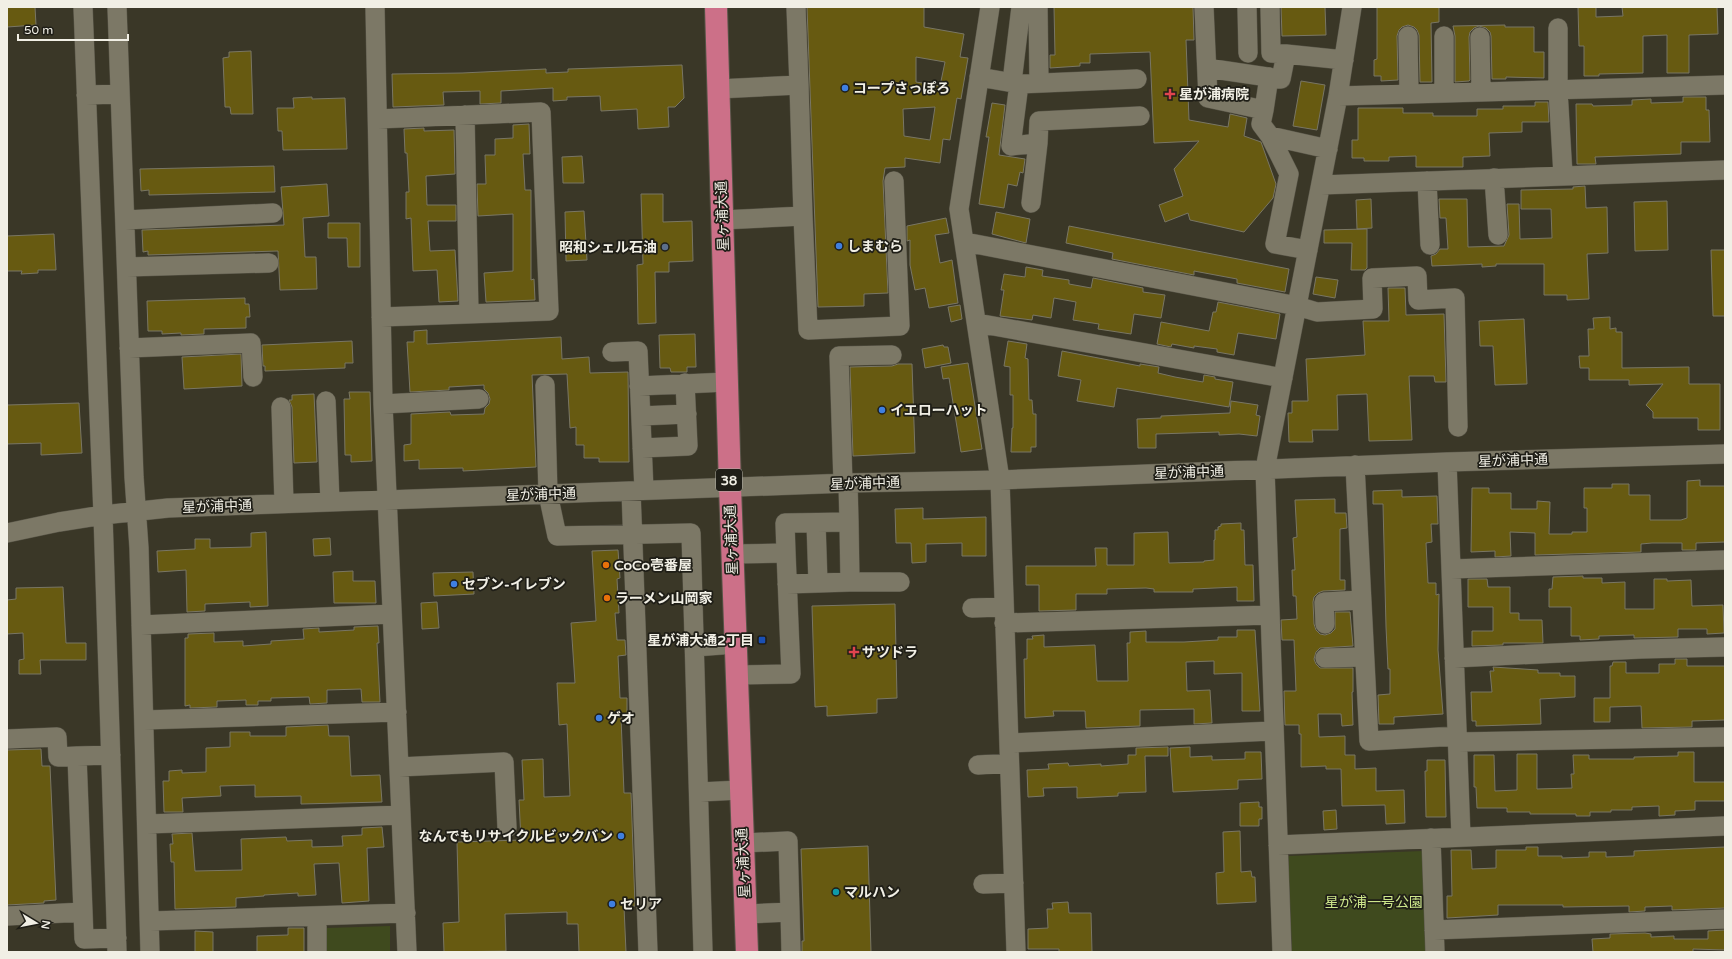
<svg xmlns="http://www.w3.org/2000/svg" width="1732" height="959" font-family="'Varela Round','Noto Sans JP',sans-serif">
<style>
.green{fill:#3f4a1e}
.building{fill:#675a11;stroke:#797664;fill-rule:evenodd}
.lines{fill:none;stroke-linecap:round;stroke-linejoin:round}
.minor-casing{stroke:#575447;stroke-width:20}
.highway-casing{stroke:#575447;stroke-width:24}
.minor{stroke:#7c7866;stroke-width:19}
.highway{stroke:#cc7088;stroke-width:22}
.shop-dot{fill:#3f7fe0;stroke:#1f1e17;stroke-width:1.5}
.health-dot{fill:#e0444e;stroke:#1f1e17;stroke-width:1.5}
.service-dot{fill:#5c6f8a;stroke:#1f1e17;stroke-width:1.5}
.food-dot{fill:#e8710a;stroke:#1f1e17;stroke-width:1.5}
.transit-dot{fill:#1a4fb4;stroke:#1f1e17;stroke-width:1.5}
.culture-dot{fill:#0f9aa8;stroke:#1f1e17;stroke-width:1.5}
.labels{text-anchor:middle;stroke-width:3.5;stroke-linejoin:round;paint-order:stroke}
.shield{fill:#1f1e17;stroke:#b2b0a7;stroke-width:1}
.shield-label{font-size:13px;font-weight:bold;fill:#f1efe5}
.poi-label{font-size:14px;font-weight:bold;fill:#f1efe5;stroke:#1f1e17;text-anchor:start}
.street-label{font-size:14px;fill:#f1efe5;stroke:#1f1e17}
.park-label{font-size:14px;fill:#cde68b;stroke:#1f1e17}
</style>
<rect width="100%" height="100%" fill="#3a3727"/>
<path class="green" d="M1423,851L1427,952H1292L1288,856Z
M390,926V952H327V928Z"/>
<path class="building" d="M7,7H35L36,25L7,27Z
M807,7H924V27L964,34L960,57L968,58L961,99L957,98L950,140L943,139L940,163L905,158V167L885,168L883,181L888,293L864,294V306L818,307ZM916,57L945,62L940,86L916,82ZM935,107L930,140L904,136L903,109Z
M1054,7H1193L1194,40H1186L1189,120L1228,127L1230,114L1247,118L1244,136L1261,142L1276,184L1273,198L1244,232L1190,220L1188,213L1165,222L1159,205L1183,196L1174,169L1199,141L1154,143L1150,52L1090,54V63H1080V66L1050,68V55H1055Z
M1281,7H1325L1326,35L1282,36Z
M1377,7H1439V22L1431,23L1432,82H1420L1419,35L1417,30L1414,27L1408,25L1402,27L1399,30L1397,36L1398,80L1381,81V76H1374V60L1377,59Z
M1578,7H1596V17L1623,16L1622,7H1717L1718,34L1689,35V73H1667V35L1643,36V73L1599,74V76H1584V46H1579Z
M1505,25V27H1534V52H1544V78L1506,77V79H1492L1491,36L1490,32L1486,28L1479,26L1474,28L1470,32L1469,37L1470,80L1469,81L1455,82V36L1453,26Z
M251,51L253,114H231L230,107H225L223,58L229,57V52Z
M682,65L684,98L675,107H668L669,127L638,129L637,109L601,111L600,96L567,97V100L553,101V88L501,91V103L480,104V91L443,92L444,105L393,107L392,74L462,73L546,69V73L568,72V69Z
M1301,81L1325,85L1317,130L1293,126Z
M312,97V99L345,98L347,149L283,150L282,131H278L277,108H294L293,98Z
M1683,97H1706V110H1709L1710,142H1681V154L1595,157L1596,164H1577L1576,104H1592L1593,106L1632,105V100L1651,99V103L1683,102Z
M1535,102H1548L1549,122H1522V132L1489,133L1490,156L1463,157V167H1416V156L1389,157V161H1364V158H1352V140H1358V108H1403V113H1433V116H1477V109H1503V106H1535Z
M992,103L1005,105L999,155L1025,159L1023,173L1020,172L1017,186L1008,184L1004,208L979,204L989,137H986Z
M529,124L530,154H523L525,190H531V280L534,279L535,300L486,302L484,273L513,271V214L478,216L477,184H486L485,155H495V139L513,138V125Z
M424,128V131L454,130L455,174L426,176L427,205H456V221H428L430,251L455,250L458,301L439,302L437,270L413,271L411,218L406,219V192H409L407,153H405L404,129Z
M582,156L584,183H563L562,157Z
M274,166L275,192L149,195V190L141,191L140,169Z
M327,184L329,216L303,218L305,257H316L317,289L280,290L278,251L148,255V251L143,252L142,230L284,225L281,187Z
M1585,186L1586,208L1607,207L1608,253L1587,254L1589,299L1567,300V295H1544V264H1496V266L1482,267V264L1432,266L1431,256L1436,254L1440,249H1448L1446,218H1440L1439,199H1467L1468,247L1504,246L1509,235L1507,204H1519L1520,239L1552,238L1551,209H1521V190L1573,189V187Z
M641,194H663V222L692,221L693,261L669,262V272H655L656,323L638,324L637,265L643,264Z
M1371,199L1372,228L1357,229L1356,200Z
M1667,201L1668,250L1635,251L1634,202Z
M584,211L587,260L566,261L565,212Z
M996,212L1030,219L1026,243L992,234Z
M946,218L949,233L935,235L940,263L952,260L958,303L929,308L925,288L915,290L910,265V240L907,241V226Z
M328,223H360V267H348L347,238H328Z
M1069,226L1289,269L1285,292L1237,283V279L1194,271V275L1112,259L1113,253L1066,243Z
M1367,229V268L1365,270H1351L1352,243H1324V230Z
M54,234L56,270H38V273L21,274L22,271H7V236Z
M1711,250H1725V316H1713Z
M1026,267L1043,270L1042,276L1069,280V284L1091,288L1093,278L1143,288V292L1165,295L1161,318L1134,314L1131,334L1098,329L1099,324L1073,320L1076,302L1054,298L1051,318L1033,315L1032,320L1000,316L1004,290H1001L1004,274L1025,277Z
M1316,277L1338,280L1335,298L1313,294Z
M1388,288H1405L1406,315L1444,314L1446,382H1435L1434,376H1409L1412,440L1369,441L1367,394L1337,395L1338,430H1312L1313,442H1289L1288,413H1292V401H1308L1306,359L1365,355L1363,321H1389Z
M245,298V304H249L250,317H246V328L204,329V334L181,335V333L162,334V331H148L147,301Z
M1218,302L1280,314L1276,339L1238,333L1234,355L1217,352V349L1194,346V348L1172,344L1171,347L1157,344L1161,322L1209,331L1213,312H1216Z
M960,305L962,319L951,322L948,307Z
M1610,317V329L1616,328V332H1622V368L1689,367V384H1720V430H1698V418H1653V412L1646,405L1663,384L1629,385V380H1589V368H1580L1579,356H1589L1588,329H1594L1593,318Z
M1524,319L1527,384L1495,385L1493,346H1480L1479,321Z
M427,330V344L561,337L562,359L589,357L590,373L628,372L629,462H599V458H584V445H576V427L570,428L567,374L532,375L536,467L463,471V468L419,469V460L404,461V445L411,444V414L450,412L451,415L484,414L485,408L489,404L490,399L488,393L484,389V385L449,387V390L410,392L407,342H414V331Z
M695,334L696,367H687V372H671L670,368H660L659,335Z
M352,341L353,363H345V368L265,371V366H263L262,345Z
M1008,341L1027,344L1025,358L1028,359L1029,400H1032L1033,414H1036V447H1031V452H1011L1012,428H1013V395H1010V367L1004,366Z
M943,345L944,347H948L951,363L925,368L922,349Z
M1062,351L1140,366V364L1159,367L1158,373L1175,377L1203,382L1204,375L1215,377V379L1233,382L1229,407L1117,388L1114,407L1077,401L1081,380L1058,376Z
M241,354L242,386L184,389L182,357Z
M968,363L982,449L961,452L949,378L943,379L941,367Z
M898,364H912L915,453L853,456L850,367L892,366Z
M349,392H370L372,461L351,462V455H345L344,399H350Z
M314,394L317,462L294,463L292,407L289,400H292V395Z
M1231,401L1258,405L1256,415L1260,416L1257,436L1239,434L1219,435V432L1156,434V448H1138L1137,419L1161,418V416L1230,413Z
M79,403L82,453L41,455V443L7,444V405Z
M1700,480V486H1725V542L1696,543V550H1682V543H1652L1641,544V552L1535,555V533L1510,532L1511,556L1495,557V551L1471,552L1472,488H1489V493H1511V509H1537V501L1550,502L1549,534H1572V532H1587V508H1584V488H1612V484H1629V495H1650V520H1681L1687,518V481Z
M1402,490V497L1437,496L1438,524H1431L1432,542L1426,543L1428,583H1436V595L1439,594L1438,650L1443,714L1394,717V724H1379L1378,695L1390,694V669H1388L1386,627L1383,504H1373V491Z
M1335,499V513H1346L1347,528L1340,529V580H1345V590L1323,591L1318,593L1314,597L1313,602L1314,624L1316,630L1320,634L1325,635L1331,633L1335,629V612H1350L1353,646L1320,648L1316,652L1314,659L1316,664L1320,668H1353V692H1352L1353,725L1342,726L1341,714H1318L1319,737L1345,736V755H1355V769L1376,768V791L1404,790L1405,823L1386,824L1385,805L1342,806L1341,769H1326V766L1301,767V734H1299V725H1285L1284,691H1296L1294,640H1282L1281,620L1297,619L1296,596H1293L1292,570H1295L1293,538L1297,537L1295,500Z
M923,508V519L986,517V556H962V543L926,544V562L912,563L911,543H896L895,509Z
M1241,523V530H1244L1245,565H1253L1254,601H1237V587L1193,589V592H1154V589L1146,588L1107,589V594H1076V610L1039,611V585H1026V566H1096L1095,548H1107V565H1134V533L1168,532L1169,563L1204,562V561L1214,560V540H1215V530H1218V527L1221,526V524Z
M266,532L268,606L250,607V602L205,604V611L187,612L186,570L158,572L157,551L195,549V539H210V548L251,547V533Z
M330,538L331,555L314,556L313,539Z
M618,550L620,578L617,579L619,613H615L617,640H625L626,655L618,656L620,698H627V717H621L624,793H631L635,906L624,907L626,952H579L578,924H567V912L505,914L506,951L444,952L443,923L459,922L457,842L521,840L519,800H524L522,760L543,759L544,797L570,796L567,724L559,725L557,683H575L571,623L596,621L592,551Z
M353,571V581H375L376,603H334L333,572Z
M473,572L474,594L434,596L433,573Z
M1583,576V578H1602V583L1625,582V609H1654V579H1667V581L1691,580L1692,606L1723,605L1724,633L1707,634V629H1678V637L1634,638V635L1599,636V639L1580,640V636H1571V607H1549V589H1552L1553,577Z
M1468,579H1487L1488,587H1510V613H1519V620H1542L1543,643H1503V645L1472,646V631H1493V607H1468Z
M63,587L66,643H86V660H40L41,674H19V660L24,659L23,633L7,634V600L16,599V588Z
M437,602L439,628L422,629L421,603Z
M895,604L897,698L877,699V713L827,716V706L815,707L812,606Z
M378,626L379,643H377L380,702H362L361,689L327,690V703L310,704L309,697L271,698V701H258V705H246V700L217,701V707L190,708V705L185,706V638H188V634L214,633V642L243,641V646L271,644V641L304,639L303,629L319,628V632L354,630V627Z
M1237,630H1255L1260,711H1242V673L1214,674V661L1186,662L1187,691L1210,690L1212,723L1194,724V709L1140,710V726L1086,728L1085,711H1053L1054,716L1025,718L1024,659H1027V639H1033L1032,636L1044,635V647L1095,645L1097,681H1128L1127,643H1130V632L1146,631V642H1184L1218,640V637H1237Z
M1675,659H1687V666H1725V720L1692,721V727L1642,728L1641,706L1610,707V722H1594V698H1610V666H1612L1613,662H1626V673H1659V664H1675Z
M1493,667L1538,670V673H1560V676H1575V697L1540,699L1541,724L1476,726V721H1472L1471,692H1492L1490,671H1494Z
M328,725L329,736H349L351,776L380,775L382,802L301,804V796L255,797V785L220,786L221,796L182,798L183,812H164L163,781H169V771L182,770V773L206,772V748L230,747V732H250V736H286V727Z
M1168,747V756H1145L1146,792L1118,793V796L1077,798V787L1043,788L1044,796L1028,797L1027,770L1049,769L1048,764L1068,763L1069,766L1101,764V766L1128,764V755H1136V748Z
M1190,747V757L1212,756V760L1245,759V752H1261L1262,779L1238,780V789L1173,792L1170,748Z
M41,749L42,766H50L56,900L44,901V903L7,905V750Z
M1678,752H1694V782H1725V801H1695V810L1675,811V815L1659,816V806L1632,807V810H1611V812H1590V816H1576V814H1530V812H1507V808H1477L1476,787H1474V755H1494L1495,791L1517,790V754H1537V789L1572,788L1571,774H1574L1573,755H1589V759H1634V757L1678,756Z
M1427,760H1445L1446,817H1426L1425,771H1427Z
M1259,802V807H1262V819H1259V826H1240V803Z
M1336,810L1337,829L1324,830L1323,811Z
M382,827L384,847L367,848L369,901L342,903L339,863L314,864L316,895L298,896V893L264,895V896L236,898V907L175,909L174,862H171L170,844H173L172,834L192,833L195,871L242,870L241,839L286,837L287,841L312,840V847L343,846L342,836L362,835V828Z
M1240,831L1241,872L1251,871L1252,877H1255L1256,902L1217,904L1216,873L1224,872L1223,832Z
M868,846L871,952H802V941H804L801,849Z
M1526,847H1538V856H1562V858L1589,857V852H1606V857L1634,856V851L1725,847V908L1672,910V906L1645,907V911L1629,912V906L1563,907V905H1498V915L1447,918V896H1452L1451,850H1471L1472,869L1496,868V850H1526Z
M1068,902L1069,913H1091L1092,952H1059V949H1028V929L1048,928L1047,909H1053L1052,903Z
M288,928H304V952H257V936L288,935Z
M1725,930V950L1693,949V952H1593L1592,939L1610,938V934L1645,933L1651,934V937L1674,936V939H1708V931Z
M195,931L213,932V952H195Z"/>
<g class="lines">
<defs>
<path id="minor" d="M83,7L103,515L117,952
M117,7L134,477L139,548L150,952
M375,7L383,404L407,952
M796,7L799,85
M990,7L959,209L1000,480L1016,952
M1038,7L1039,83
M1204,7L1208,98L1264,110L1261,124L1270,136L1328,149
M1247,7L1248,53
M1270,7L1271,53L1286,54
M1558,28V90L1563,175
M1408,36L1409,94
M1444,36V93
M1480,37L1481,91
M1207,68L1281,79L1286,54L1344,60
M979,77L1019,84L1137,79
M1012,82L1021,7
M1019,84L1011,146L1038,143L1031,203
M718,89L799,85L803,216L722,220
M86,95L120,94
M1338,96L1725,85
M1264,110L1269,77
M465,115L469,313
M378,119L541,112L549,311L381,317
M1270,136L1289,174L1275,244L1308,250
M1038,143L1039,121L1140,116
M1494,178L1498,235
M1427,181L1430,245
M1321,185L1725,170
M803,216L808,330L900,326L894,181
M125,220L273,213
M965,242L1297,306L1317,312L1373,309L1372,278L1417,276L1418,300L1455,298L1458,427
M127,267L269,263
M977,323L1283,378
M129,348L251,343L253,377
M612,352L638,351L644,490
M545,385L548,494L557,536L691,533L703,952
M639,386L727,382
M326,401L330,502
M383,404L479,399
M281,407L284,503
M641,416L687,414
M642,448L688,446L685,383
M1447,462L1461,837
M1355,465L1369,741L1457,736
M843,483L839,356L892,355
M631,491L648,952
M816,523L818,583
M7,533L59,522L103,515L168,508L848,483L1000,480L1447,462L1725,454
M732,554L786,553L785,523L849,522L848,483
M1451,569L1725,560
M850,582H900
M787,584L850,582L849,522
M972,608L1003,607
M1004,623L1270,615
M1325,624L1324,602L1361,600
M141,625L392,614
M695,647L735,644
M1325,658L1364,657
M1454,658L1641,649L1725,647
M736,675L791,674L786,553
M144,720L397,712
M7,739L57,737L58,757L77,756L83,912L7,916
M1458,742L1725,737
M1009,743L1274,731
M77,756L111,755
M978,765L1009,763
M399,767L504,762L507,828
M700,792L740,790
M147,824L401,815
M1431,838L1435,952
M743,843L788,841L790,912L746,914
M1278,845L1725,826
M983,884L1014,883
M83,912L84,939L117,938
M790,912L791,952
M317,916V952
M150,921L406,913
M1434,930L1725,919
M1282,952L1265,469L1338,96L1352,7"/>
<path id="highway" d="M716,7L730,487L747,952"/>
</defs>
<use href="#minor" class="minor-casing"/>
<use href="#highway" class="highway-casing"/>
<use href="#minor" class="minor"/>
<use href="#highway" class="highway"/>
</g>
<g class="shop-dot">
<circle cx="845" cy="88" r="4"/>
<circle cx="839" cy="246" r="4"/>
<circle cx="882" cy="410" r="4"/>
<circle cx="454" cy="584" r="4"/>
<circle cx="599" cy="718" r="4"/>
<circle cx="621" cy="836" r="4"/>
<circle cx="612" cy="904" r="4"/>
</g>
<g class="health-dot">
<path d="M1168 88h4v4h4v4h-4v4h-4v-4h-4v-4h4z"/>
<path d="M852 646h4v4h4v4h-4v4h-4v-4h-4v-4h4z"/>
</g>
<circle class="service-dot" cx="665" cy="247" r="4"/>
<g class="food-dot">
<circle cx="606" cy="565" r="4"/>
<circle cx="607" cy="598" r="4"/>
</g>
<rect class="transit-dot" x="758" y="636" width="8" height="8" rx="2"/>
<circle class="culture-dot" cx="836" cy="892" r="4"/>
<g class="labels">
<rect class="shield" x="716" y="469" width="26" height="22" rx="3"/>
<g class="shield-label">
<text x="729" y="485">38</text>
</g>
<g class="poi-label">
<text x="853" y="93">コープさっぽろ</text>
<text x="1179" y="99">星が浦病院</text>
<text x="847" y="251">しまむら</text>
<text x="657" y="252" text-anchor="end">昭和シェル石油</text>
<text x="890" y="415">イエローハット</text>
<text x="614" y="570">CoCo壱番屋</text>
<text x="462" y="589">セブン-イレブン</text>
<text x="615" y="603">ラーメン山岡家</text>
<text x="754" y="645" text-anchor="end">星が浦大通2丁目</text>
<text x="862" y="657">サツドラ</text>
<text x="607" y="723">ゲオ</text>
<text x="613" y="841" text-anchor="end">なんでもリサイクルビックバン</text>
<text x="844" y="897">マルハン</text>
<text x="620" y="909">セリア</text>
</g>
<g class="street-label">
<text transform="translate(722 216) rotate(-92)" y="5">星ヶ浦大通</text>
<text transform="translate(1513 460) rotate(-2)" y="5">星が浦中通</text>
<text transform="translate(1189 472) rotate(-2)" y="5">星が浦中通</text>
<text transform="translate(865 483) rotate(-2)" y="5">星が浦中通</text>
<text transform="translate(541 494) rotate(-2)" y="5">星が浦中通</text>
<text transform="translate(217 506) rotate(-2)" y="5">星が浦中通</text>
<text transform="translate(731 540) rotate(-92)" y="5">星ヶ浦大通</text>
<text transform="translate(743 863) rotate(-93)" y="5">星ヶ浦大通</text>
</g>
<g class="park-label">
<text x="1374" y="907">星が浦一号公園</text>
</g>
</g>
<rect width="1732" height="959" fill="none" stroke="#f1efe5" stroke-width="16"/>
<g transform="translate(36 923) rotate(100)" stroke="#1f1e17" stroke-width="3" paint-order="stroke">
<path d="M0-3L7 15L0 10L-7 15Z" fill="#f1efe5"/>
<text y="-6" font-size="11" font-weight="bold" text-anchor="middle" fill="#f1efe5">N</text>
</g>
<path d="M18 34v6h110v-6" fill="none" stroke="#f1efe5" stroke-width="2"/>
<text x="24" y="34" font-size="12" fill="#f1efe5" stroke="#1f1e17" stroke-width="3" paint-order="stroke">50 m</text>
</svg>
